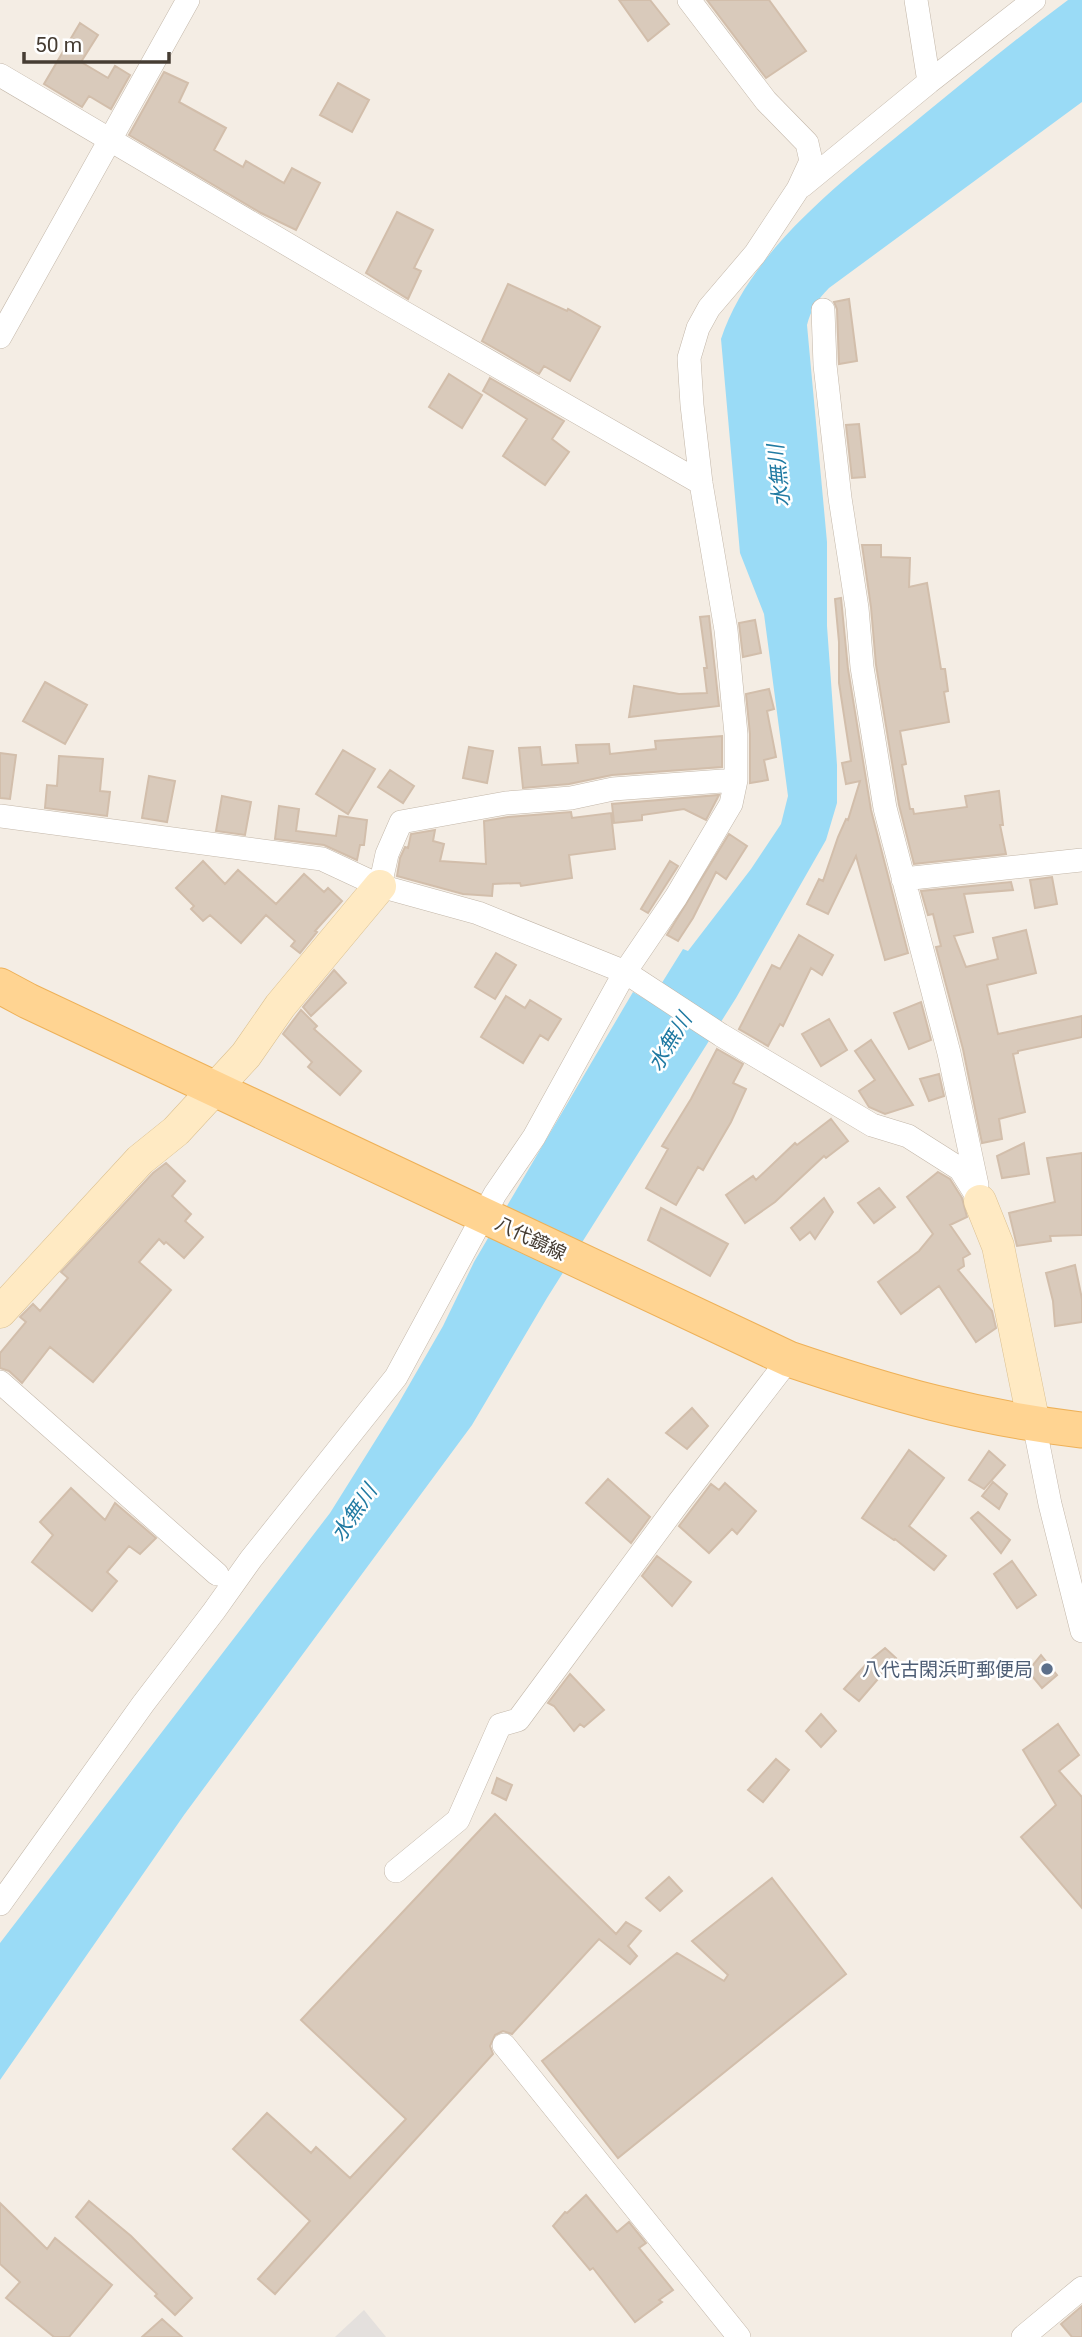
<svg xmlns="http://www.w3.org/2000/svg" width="1082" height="2337" font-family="Roboto,'Noto Sans JP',sans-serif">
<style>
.parking{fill:#e4e0dd}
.water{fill:#9adbf6}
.building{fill:#d9cabb;stroke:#d2beab;stroke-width:2}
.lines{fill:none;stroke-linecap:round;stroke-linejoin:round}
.street-casing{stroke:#c3b7a9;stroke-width:24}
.secondary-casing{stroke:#dbc091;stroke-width:33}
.primary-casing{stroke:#eeb158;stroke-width:37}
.street{stroke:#fff;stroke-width:23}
.secondary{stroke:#ffeac3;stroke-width:32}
.primary{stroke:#ffd492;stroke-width:35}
.service-dot{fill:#5c6f8a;stroke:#fff;stroke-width:2.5}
.labels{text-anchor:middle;stroke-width:5;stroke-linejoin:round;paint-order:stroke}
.street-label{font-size:19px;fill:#463d33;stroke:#fff}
.service-label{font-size:19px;fill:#4e5e75;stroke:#fff;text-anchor:end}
.water-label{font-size:21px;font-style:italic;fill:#207aa2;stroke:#fff}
</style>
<rect width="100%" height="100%" fill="#f4ede4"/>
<path class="parking" d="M364,2310L386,2337H335Z"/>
<path class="water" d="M1068,0H1082V102L829,288C817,300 811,310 807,325L827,542V626L837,765V803L826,840L736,998L547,1298L472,1425L184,1815L0,2080V1943L330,1513L397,1406L443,1326L474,1262L633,992L650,1002L683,949L688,951L751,869L781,824L788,796L764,614L740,553L721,339C751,247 849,176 922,116C970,77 1018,37 1068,0Z"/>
<path class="building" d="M619,0H650L669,24L648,41Z
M707,0H769L806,51L766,78Z
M80,23L98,35L81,62L108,78L115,66L130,75L111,109L89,96L82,107L44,84Z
M164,72L188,83L179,102L226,128L214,150L243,167L246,161L284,183L292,168L320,183L296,230L261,213L129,135Z
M338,83L369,100L352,132L320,115Z
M397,212L433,230L414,268L421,271L408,299L366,273Z
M508,284L567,311L568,309L600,327L570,381L544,366L539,374L482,341Z
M849,299L857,361L839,364L837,309L834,302Z
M449,374L482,395L462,428L429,407Z
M490,378L564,421L552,439L569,452L545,485L503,456L527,419L483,391Z
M859,424L865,477L852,478L846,425Z
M862,545H881V557L910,558L909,587L927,583L941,669H945L948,691L944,692L949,722L900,731L906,764L902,765L910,809H913L914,814L967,807L965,796L999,791L1003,825H1000L1006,854L914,864L899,805L876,665L871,607Z
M841,598L848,669L871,810L908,953L885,960L856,856L828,914L807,904L819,879L823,881L838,837L846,819L848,820L860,781L846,784L842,763L851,761L839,683V642L835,599Z
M709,616L719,706L629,717L634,686L679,694L707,693L704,668H707L700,617Z
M755,620L761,653L743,657L739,623Z
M45,682L87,705L65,744L23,721Z
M769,689L774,709L767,711L776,757L764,760L768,780L750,783V734L746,694Z
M722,736V767L612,775L569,784L523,788L519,748L540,747L542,765L578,763L576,745L609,744L610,754L656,749L655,741Z
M469,747L493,751L487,783L463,778Z
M343,750L375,769L348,814L316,794Z
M0,753L16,755L10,799L0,798Z
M59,756L103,759L100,791L110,792L107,816L45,808L47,785L57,786Z
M390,770L414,786L403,803L378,787Z
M149,776L175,781L167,822L142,818Z
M719,795L706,820L684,809L642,815V820L614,823L612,804Z
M222,796L251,802L245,835L216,831Z
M279,806L299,809L296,831L336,836L339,816L367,820L364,845H360L357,860L324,845L275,839Z
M571,812L572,818L611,813L615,849L569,855L572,878L521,886L520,883L493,884L492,896L463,894L397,876L400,858L405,847L408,848L411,834L435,830L433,841L444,844L440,861L486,864L484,821L508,817Z
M729,834L747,846L726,879L716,872L693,918L678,941L667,935Z
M203,861L225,884L238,870L276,904L304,874L324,892L328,888L342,901L315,931L317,932L300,953L291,946L295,941L266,915L241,943L210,915L203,921L191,909L194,906L176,888Z
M670,861L678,866L648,913L641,909Z
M1052,877L1057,904L1035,908L1030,880Z
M1011,882L1013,890L964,894L973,932L954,936L966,967L998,959L993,938L1026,930L1036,973L987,985L998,1034L1082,1016V1037L1018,1051V1053L1013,1054L1025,1112L999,1119L1002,1139L982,1143L963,1049L936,947L941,946L933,914L928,915L921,891Z
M799,935L833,955L822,975L811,968L783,1026L780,1024L768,1046L739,1029L772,965L780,969Z
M496,953L516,965L495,999L475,987Z
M334,970L346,983L311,1016L303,1007Z
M506,996L525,1008L530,1000L561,1019L548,1040L540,1035L523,1063L481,1037Z
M921,1002L931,1040L909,1049L894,1013Z
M301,1010L317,1026L314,1029L361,1071L340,1095L308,1067L312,1062L283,1034Z
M829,1019L847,1050L821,1066L802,1034Z
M871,1040L913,1105L885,1114L869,1107L859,1091L875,1080L855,1051Z
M717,1049L743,1064L733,1083L746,1089L731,1122L703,1170L698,1167L676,1205L646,1188L668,1149L662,1146L691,1099Z
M939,1074L944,1096L929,1101L920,1079Z
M831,1119L848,1141L826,1158L824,1156L775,1202L745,1223L726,1195L753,1176L756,1180L795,1143L797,1145Z
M1024,1143L1029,1174L1002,1178L997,1156Z
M1082,1153V1235L1050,1236L1051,1241L1017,1246L1009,1213L1055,1202L1047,1158Z
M166,1163L185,1181L172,1196L191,1214L185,1221L203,1237L184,1258L166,1242L164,1244L159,1239L139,1262L171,1290L93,1382L50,1347L22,1383L9,1371L0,1368V1353L26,1322L20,1317L33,1304L40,1311L68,1278L61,1272L153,1173Z
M938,1172L950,1179L962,1198L967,1217L950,1225L970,1254L963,1258L964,1266L958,1270L992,1311L996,1328L976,1342L939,1286L901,1314L878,1282L919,1251L933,1234L907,1197Z
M879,1188L895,1207L874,1223L858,1203Z
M824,1198L833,1212L815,1239L810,1232L800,1240L791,1228Z
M661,1208L728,1244L710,1276L648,1240Z
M1075,1265L1082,1299V1322L1055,1326L1053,1301L1046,1273Z
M692,1408L708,1426L687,1449L666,1433Z
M909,1450L944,1478L909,1526L946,1556L934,1570L895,1539L894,1540L862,1518Z
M989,1451L1005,1465L984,1489L969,1480Z
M608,1479L650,1517L631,1543L586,1503Z
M993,1482L1007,1494L999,1509L982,1496Z
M725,1483L756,1511L737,1534L732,1529L709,1553L679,1526L711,1484L719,1490Z
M71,1488L105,1520L115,1503L156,1538L140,1554L129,1546L107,1572L117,1581L92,1611L32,1562L53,1535L40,1522Z
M978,1512L1010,1540L1001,1553L971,1518Z
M657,1556L691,1582L672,1606L642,1576Z
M1012,1561L1036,1595L1017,1608L994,1574Z
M885,1648L896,1658L859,1701L844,1689L868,1662Z
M1041,1655L1057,1675L1042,1688L1028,1671Z
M570,1674L604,1710L584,1727L580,1724L574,1731L554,1706L548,1703Z
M821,1714L836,1731L821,1747L806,1731Z
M1058,1724L1079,1755L1059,1771L1082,1797V1908L1021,1837L1056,1805L1023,1750Z
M776,1759L789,1770L763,1802L748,1790Z
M497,1778L512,1785L506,1800L492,1793Z
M495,1814L616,1934L626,1922L641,1931L628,1946L637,1956L630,1964L599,1939L512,2034L503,2031L495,2035L490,2046L493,2054L275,2294L258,2279L310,2221L233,2149L267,2113L311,2153L316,2147L350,2178L406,2119L301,2020Z
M669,1877L682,1891L660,1911L646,1898Z
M772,1878L846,1974L618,2158L542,2061L677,1953L724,1981L728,1975L692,1941Z
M586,2195L617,2232L629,2222L646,2243L639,2248L673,2290L659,2300L662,2302L635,2322L593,2268L590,2270L553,2226L565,2212L567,2213Z
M89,2201L131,2236L192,2298L175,2315L155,2296L157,2294L76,2217Z
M0,2203L47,2249L55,2238L112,2285L69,2337H54L6,2298L20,2282L0,2264Z
M1082,2306V2337H1072L1061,2324Z
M162,2319L182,2337H142Z"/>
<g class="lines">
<defs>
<path id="street" d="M916,0L929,82
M0,75L382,300L701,483
M802,186L929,82L1034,0
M823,310L825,365L840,498L857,608L862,667L885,808L949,1053L977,1185
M0,337L188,0
M0,816L322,859L380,886L478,913L625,972L721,1035L872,1125L908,1136L960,1169L980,1201
M903,879L1082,860
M380,886L387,854L401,822L506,803L571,798L613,789L736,780
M0,1382L217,1574
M1034,1424L1050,1504L1082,1631
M396,1871L458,1820L500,1725L518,1720L679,1502L789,1359
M0,1904L143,1704L214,1611L251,1559L396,1377L495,1194L534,1137L625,972L676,897L731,804L736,780V734L726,630L701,483L692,405L689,358L698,328L709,308L755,254L798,189L811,161L807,143L766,101L689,0
M504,2045L739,2337
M1023,2337L1082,2288"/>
<path id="secondary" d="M980,1201L998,1246L1034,1424
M0,1312L140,1160L176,1131L246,1055L280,1006L380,886"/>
<path id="primary" d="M0,986L28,1001L789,1359C889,1393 977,1418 1082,1430"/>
</defs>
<use href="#street" class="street-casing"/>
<use href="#secondary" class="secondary-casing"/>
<use href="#primary" class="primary-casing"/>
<use href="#street" class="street"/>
<use href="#secondary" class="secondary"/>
<use href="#primary" class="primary"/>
</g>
<circle class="service-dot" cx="1047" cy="1669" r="7"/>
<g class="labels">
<g class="street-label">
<text transform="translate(531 1238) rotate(26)" y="7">八代鏡線</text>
</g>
<g class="service-label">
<text x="1033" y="1676">八代古閑浜町郵便局</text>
</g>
<g class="water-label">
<text transform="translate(779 476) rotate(-96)" y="7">水無川</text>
<text transform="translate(670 1042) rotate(-59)" y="7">水無川</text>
<text transform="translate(354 1513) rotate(-56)" y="7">水無川</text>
</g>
</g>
<path d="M24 52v10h145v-10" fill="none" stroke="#463d33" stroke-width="3.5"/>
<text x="35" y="52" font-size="21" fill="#463d33" stroke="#ffffff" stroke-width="5" paint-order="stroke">50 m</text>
</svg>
